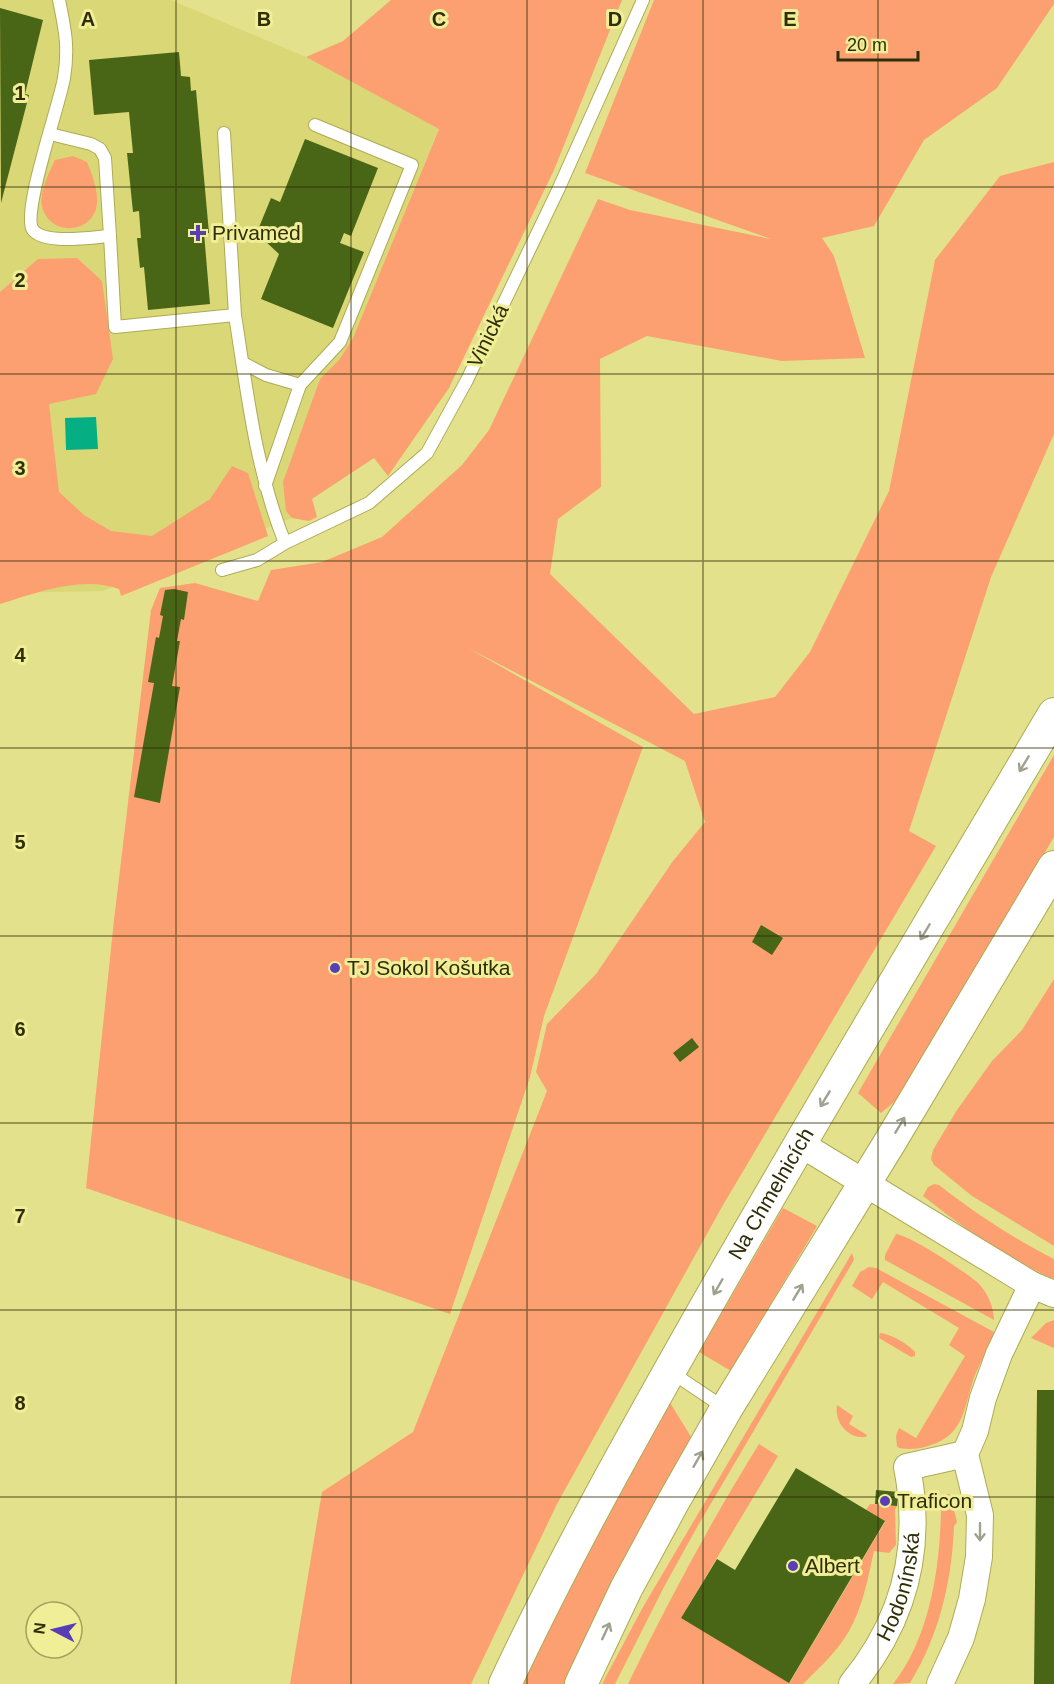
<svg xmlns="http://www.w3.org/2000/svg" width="1054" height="1684" font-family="Helvetica,sans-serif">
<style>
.built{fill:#dad777}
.green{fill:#fca071}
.water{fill:#06ae83}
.building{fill:#496516}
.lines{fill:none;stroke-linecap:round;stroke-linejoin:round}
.service-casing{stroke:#adab55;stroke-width:14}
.minor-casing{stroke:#adab55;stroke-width:28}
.tertiary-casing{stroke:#adab55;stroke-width:34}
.service{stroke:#fff;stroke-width:12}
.minor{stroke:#fff;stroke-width:26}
.tertiary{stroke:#fff;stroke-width:32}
.oneway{stroke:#a1a190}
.grid{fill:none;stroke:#2f2e08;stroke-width:1.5;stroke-opacity:0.55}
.poi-dot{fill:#583db5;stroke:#f0ee97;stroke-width:2}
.labels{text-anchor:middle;stroke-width:6;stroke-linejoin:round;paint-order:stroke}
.poi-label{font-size:21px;fill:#2f2e08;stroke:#f0ee97;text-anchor:start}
.street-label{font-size:21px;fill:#2f2e08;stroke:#f0ee97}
.grid-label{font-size:20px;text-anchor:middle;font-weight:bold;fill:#2f2e08;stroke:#f0ee97;stroke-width:6;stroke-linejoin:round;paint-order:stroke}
</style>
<rect width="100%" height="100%" fill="#e3e18b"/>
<path class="built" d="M0,0H171L306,57L439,128L353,338L339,360L320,379L286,511L292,518L103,591L0,593Z"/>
<path class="green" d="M391,0H622L554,170L449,388L388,476L374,458L312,499L317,517L309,521L292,518L286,511L283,482L320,379L339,360L353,338L439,129L306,57L343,41Z
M654,0H1054V4L997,88L924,140L874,226L822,238L834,256L865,358L782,361L647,336L600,359L601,487L558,519L550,574L694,714L775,697L810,652L889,491L935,260L1000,176L1054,162V434L991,577L909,831L936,846L723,1205L557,1504L471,1684H290L322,1492L413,1432L547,1091L536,1072L547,1024L596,974L673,861L705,822L685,761L468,648L643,747L544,1016L530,1077L450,1314L86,1188L114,920L151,610L160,588L195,583L258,601L271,570L322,562L382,537L462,465L489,430L598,199L630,210L771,239L585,173Z
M73,156L87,162C92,175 98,189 97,203C95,234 49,238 42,206C39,192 49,173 55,160Z
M77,258L102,281L113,359L96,394L49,404L59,492L84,515L111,531L152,536L210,499L232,466L248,473L268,536L121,596L119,589C83,575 35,593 0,604V292L38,259Z
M1054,755V837L908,1085L899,1098L881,1113L858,1093Z
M1054,979V1246L972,1196L934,1165L931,1159L933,1150L957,1110L992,1061L1022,1030Z
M934,1184L939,1185C976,1214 1013,1238 1054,1259V1279C1006,1259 964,1228 923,1196L928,1187Z
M783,1208L817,1226L731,1371L699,1352Z
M896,1234C911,1236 964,1271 977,1282C987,1291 994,1307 994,1320L885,1260V1255Z
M852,1253L854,1260L696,1529L664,1587L615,1684H602L643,1607Z
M869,1267L876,1268L994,1332C990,1347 981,1360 975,1375C964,1404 966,1434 931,1445C920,1449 911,1450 899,1448L897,1446L896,1436L899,1428L916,1438L965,1356L949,1345L959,1328L883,1282L872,1299L852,1286L860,1272Z
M1054,1320V1348L1031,1338L1046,1323Z
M880,1333C891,1334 908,1344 915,1352V1356L911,1357L879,1338Z
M669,1401L693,1440L567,1684H519L572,1575Z
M837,1405L853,1416L849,1424L867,1435L866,1437C848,1439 834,1422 837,1405Z
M759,1444L778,1456L681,1618L790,1682L885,1522L866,1510L870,1504L897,1506L895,1509L896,1545L889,1553L874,1551C868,1577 863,1607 849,1631C838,1651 819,1668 803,1684H628C668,1602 711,1521 759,1444Z
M950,1494L957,1522L954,1526C952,1581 939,1636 910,1683L893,1684C931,1636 941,1562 941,1503L924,1501L923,1496Z"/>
<path class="water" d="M96,417L98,449L66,450L65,418Z"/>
<path class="building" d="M0,8L43,20L25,94L29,95L1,203Z
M179,52L181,76L190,77L191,91L196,90L209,233H204L210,304L148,310L144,267L140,268L137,238H141L139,211L133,212L127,153H133L129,112L94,115L89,60Z
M305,139L378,168L351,236L344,233L340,243L364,252L333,328L261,299L279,254L265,241L253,242L271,198L280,202Z
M174,589L188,592L184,620L181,619L177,641H180L172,686L180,687L160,803L134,797L154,683L148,682L156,637L159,638L163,616L160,615L165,590Z
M761,925L783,938L772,955L752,942Z
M692,1038L699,1047L680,1062L673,1053Z
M1037,1390H1054V1684H1034Z
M796,1468L885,1521L789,1683L681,1618L717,1559L735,1570Z
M876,1490L899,1492L897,1506L875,1504Z"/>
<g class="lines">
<defs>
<path id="service" d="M50,134L91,144L100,149L105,158L110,236C93,237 45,245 33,230C21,214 60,103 64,78C69,48 65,29 59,0
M110,236L115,327L235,315L224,133
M235,315C247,392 256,471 285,543
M243,363L266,375L300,385
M265,486L300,385L340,342L412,165L315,125
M222,570L257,560L285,543L369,503L427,453L467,380L558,190L643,0
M671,1372L726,1409"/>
<g id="minor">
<path d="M799,1143L1032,1285L1054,1294"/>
<path id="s1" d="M852,1684C904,1621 923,1548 907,1467L965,1454"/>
<path d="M940,1684L961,1638L972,1599L979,1557L980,1515L965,1454L975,1431L983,1398L999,1354L1032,1285"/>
</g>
<g id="tertiary">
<path id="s2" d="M505,1684C566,1554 637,1428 708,1303C821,1105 938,910 1054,714"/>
<path d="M581,1684L626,1589L672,1504L726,1409L890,1142L1054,867"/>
</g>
</defs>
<use href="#service" class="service-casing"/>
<use href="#minor" class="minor-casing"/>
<use href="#tertiary" class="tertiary-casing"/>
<use href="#service" class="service"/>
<use href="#minor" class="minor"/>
<use href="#tertiary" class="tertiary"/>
</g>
<defs><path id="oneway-shaft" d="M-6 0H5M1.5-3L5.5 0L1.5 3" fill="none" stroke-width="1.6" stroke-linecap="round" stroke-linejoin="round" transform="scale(1.5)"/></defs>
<g class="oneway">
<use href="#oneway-shaft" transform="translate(1024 764) rotate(121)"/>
<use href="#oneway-shaft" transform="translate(925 932) rotate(121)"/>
<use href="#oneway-shaft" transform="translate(825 1099) rotate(121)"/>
<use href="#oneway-shaft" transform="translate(900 1125) rotate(-59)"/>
<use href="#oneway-shaft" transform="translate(718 1287) rotate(120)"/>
<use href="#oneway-shaft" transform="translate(798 1292) rotate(-59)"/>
<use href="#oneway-shaft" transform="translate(698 1459) rotate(-60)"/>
<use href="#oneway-shaft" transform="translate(980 1532) rotate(90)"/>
<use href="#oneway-shaft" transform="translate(606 1631) rotate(-65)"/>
</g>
<path class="grid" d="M176,0V1684M351,0V1684M527,0V1684M703,0V1684M878,0V1684M0,187H1054M0,374H1054M0,561H1054M0,748H1054M0,936H1054M0,1123H1054M0,1310H1054M0,1497H1054"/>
<g class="poi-dot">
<path d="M195 224h6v6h6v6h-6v6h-6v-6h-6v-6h6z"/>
<circle cx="335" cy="968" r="6"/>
<circle cx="885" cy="1501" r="6"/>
<circle cx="793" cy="1566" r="6"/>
</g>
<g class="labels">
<g class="poi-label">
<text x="212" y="240">Privamed</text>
<text x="347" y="975">TJ Sokol Košutka</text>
<text x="897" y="1508">Traficon</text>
<text x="805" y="1573">Albert</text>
</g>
<g class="street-label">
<text transform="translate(488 336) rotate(-64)" y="7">Vinická</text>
<text dy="7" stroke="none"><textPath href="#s2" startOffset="558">Na Chmelnicích</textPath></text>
<text dy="7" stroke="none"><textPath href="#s1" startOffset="110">Hodonínská</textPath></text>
</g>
</g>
<g class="grid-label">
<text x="88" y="26">A</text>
<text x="264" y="26">B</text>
<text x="439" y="26">C</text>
<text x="615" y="26">D</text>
<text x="790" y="26">E</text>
<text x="20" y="100">1</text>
<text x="20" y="287">2</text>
<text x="20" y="475">3</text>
<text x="20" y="662">4</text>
<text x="20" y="849">5</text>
<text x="20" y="1036">6</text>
<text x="20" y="1223">7</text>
<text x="20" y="1410">8</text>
</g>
<g transform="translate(54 1630) rotate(277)"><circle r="28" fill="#f0ee97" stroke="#a3a15e" stroke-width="1.5"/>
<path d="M0-4.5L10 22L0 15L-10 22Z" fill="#583db5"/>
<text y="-9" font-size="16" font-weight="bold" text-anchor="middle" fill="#2f2e08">N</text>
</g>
<path d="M838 51v9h80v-9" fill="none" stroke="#2f2e08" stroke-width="3"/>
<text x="847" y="51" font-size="18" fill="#2f2e08" stroke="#f0ee97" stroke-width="4.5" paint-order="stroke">20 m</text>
</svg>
